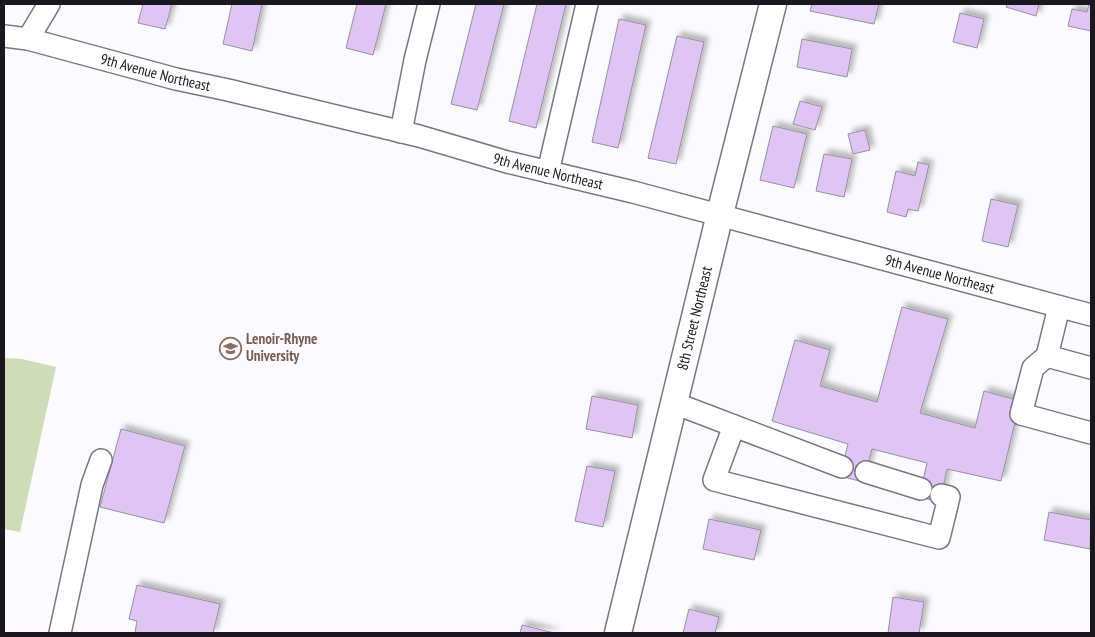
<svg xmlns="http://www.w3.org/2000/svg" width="1095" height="637" font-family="'PT Sans Narrow',sans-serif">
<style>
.green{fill:#cedcba}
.building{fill:#dfc5f3;stroke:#998ea2;filter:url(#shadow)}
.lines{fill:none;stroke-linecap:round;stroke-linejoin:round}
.minor-casing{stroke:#7a7589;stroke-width:24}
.major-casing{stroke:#7a7589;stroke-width:29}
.minor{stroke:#fff;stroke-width:21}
.major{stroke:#fff;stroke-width:26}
.labels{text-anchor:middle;stroke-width:4;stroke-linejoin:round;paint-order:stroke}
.street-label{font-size:15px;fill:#1a171f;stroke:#fbfafe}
.education-label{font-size:15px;font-weight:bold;fill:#785e54;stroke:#fbfafe;text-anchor:start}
</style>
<defs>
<filter id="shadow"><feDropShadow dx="4.5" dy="-4.5" stdDeviation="2.5" flood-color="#0004"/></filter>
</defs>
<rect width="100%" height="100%" fill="#fbfafe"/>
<path class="green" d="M4,358L22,359L56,367L20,532L4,529Z"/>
<path class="building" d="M143,4H172L165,29L138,23Z
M232,4H262L252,51L223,44Z
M357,4H386L373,55L346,48Z
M476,4H504L477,110L451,104Z
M537,4H566L536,128L509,121Z
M812,4H879L874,24L810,11Z
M1007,4H1039L1036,16L1006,7Z
M1089,4H1091V31L1068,26L1072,9L1087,12Z
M960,13L984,19L977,48L953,42Z
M619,19L646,25L618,148L592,142Z
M677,36L704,42L676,164L648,158Z
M802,39L852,49L847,77L797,67Z
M800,101L822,107L815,130L793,124Z
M773,126L807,134L794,188L760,180Z
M865,130L870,150L853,154L848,134Z
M824,154L852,159L844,197L816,191Z
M918,162L929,165L918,211L908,209L906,217L887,212L896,171L915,176Z
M991,199L1018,205L1008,247L982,241Z
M902,307L948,319L920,413L975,428L984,391L1020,401L1001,481L947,469L940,502L919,497L927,463L872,449L863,482L840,476L848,444L772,421L795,340L830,350L820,386L877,402Z
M592,396L638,405L632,438L586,429Z
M121,429L185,446L164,523L100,507Z
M587,466L615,471L603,527L575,521Z
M1049,512L1091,520L1090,549L1044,540Z
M709,519L761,530L754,560L703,549Z
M137,585L220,604L213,633H135L137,621L129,619Z
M893,597L924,602L919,633H888Z
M689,609L719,617L715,633H683Z
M522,625L554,633H520Z"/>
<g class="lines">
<defs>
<g id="minor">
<path id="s1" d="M4,36L28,39L176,79L228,90L419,136L507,162L633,192L1091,315"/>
<path d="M28,39L49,4"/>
<path d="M401,132L415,60L429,4"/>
<path d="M548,172L587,4"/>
<path d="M1059,307L1047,356L1091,368"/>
<path d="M1047,356L1033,368L1021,414L1091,433"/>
<path d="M674,403L842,467"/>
<path d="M734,426L714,480L939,538L949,497L941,495"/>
<path d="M866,472L921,489"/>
<path d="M60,633L92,485L101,460"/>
</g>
<g id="major">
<path id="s2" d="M618,633L720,214L773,4"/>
</g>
</defs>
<use href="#minor" class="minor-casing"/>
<use href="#major" class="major-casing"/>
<use href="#minor" class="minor"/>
<use href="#major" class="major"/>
</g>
<defs>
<symbol id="university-ring" viewBox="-11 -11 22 22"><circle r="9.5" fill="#fbfafe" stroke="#8d6e63" stroke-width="1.5"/><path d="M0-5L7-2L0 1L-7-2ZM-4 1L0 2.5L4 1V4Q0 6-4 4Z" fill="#8d6e63"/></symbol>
</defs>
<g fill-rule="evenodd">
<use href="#university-ring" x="218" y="336" width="25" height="25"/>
</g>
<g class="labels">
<g class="street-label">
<text dy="5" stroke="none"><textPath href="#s1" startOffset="156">9th Avenue Northeast</textPath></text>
<text dy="5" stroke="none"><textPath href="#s1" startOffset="561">9th Avenue Northeast</textPath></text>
<text dy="5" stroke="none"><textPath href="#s1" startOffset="966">9th Avenue Northeast</textPath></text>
<text dy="5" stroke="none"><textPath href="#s2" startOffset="324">8th Street Northeast</textPath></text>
</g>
<g class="education-label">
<text x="246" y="344">Lenoir-Rhyne<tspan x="246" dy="17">University</tspan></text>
</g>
</g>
<rect width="1095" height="637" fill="none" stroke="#1a171f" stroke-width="10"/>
</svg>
